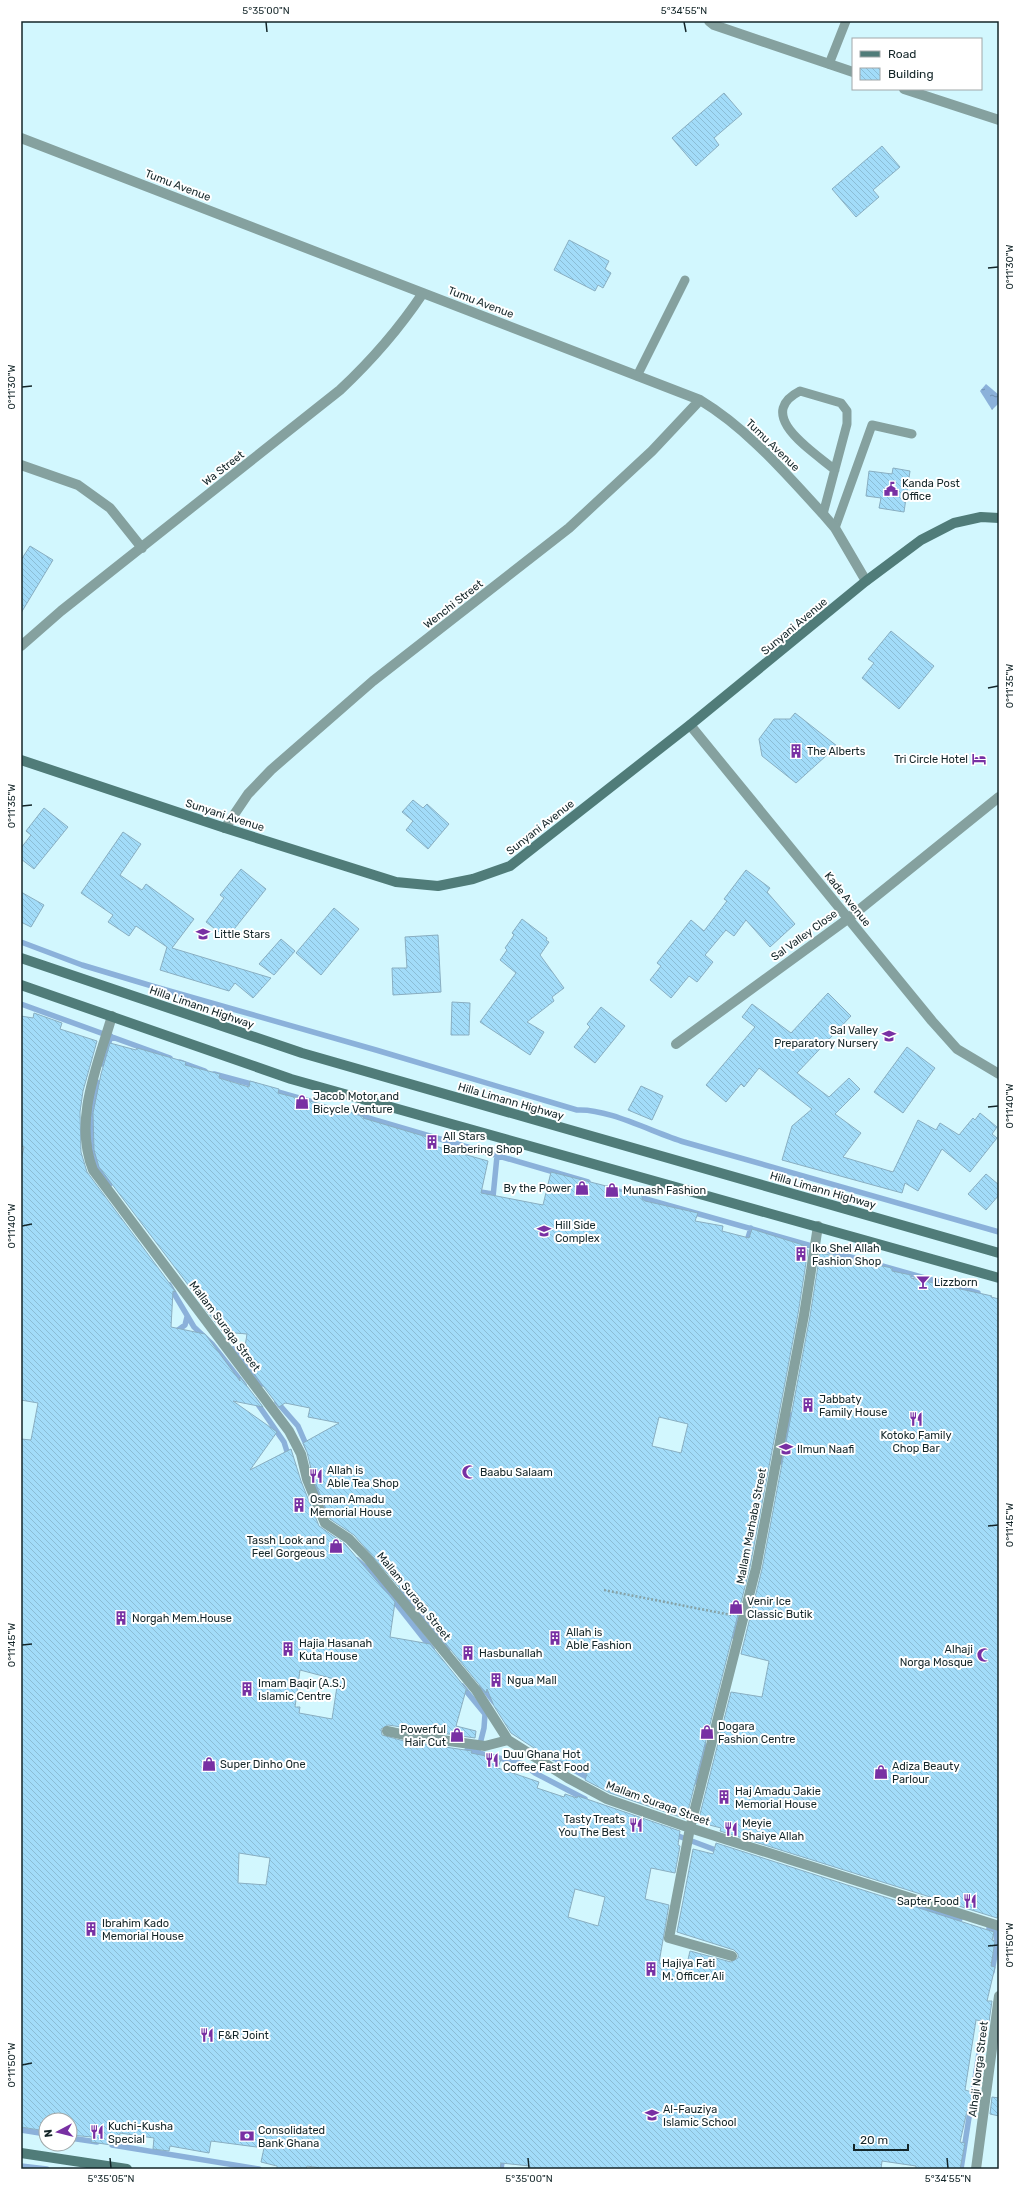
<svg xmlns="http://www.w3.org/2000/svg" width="1020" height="2190" font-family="Rubik,sans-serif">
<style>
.water{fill:url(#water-ripples)}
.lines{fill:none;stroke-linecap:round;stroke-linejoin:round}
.stream{stroke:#8bb1da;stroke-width:5.5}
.building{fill:url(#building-back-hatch);stroke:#89aec1;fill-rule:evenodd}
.path{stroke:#86a3a8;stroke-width:2.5;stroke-dasharray:2 2;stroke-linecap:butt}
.lane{stroke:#85a19f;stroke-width:9}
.street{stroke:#85a19f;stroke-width:10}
.secondary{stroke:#507c79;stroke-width:10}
.ticks{fill:none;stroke:#142629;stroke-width:1.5}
.labels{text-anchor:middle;stroke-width:4;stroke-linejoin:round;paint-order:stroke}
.street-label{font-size:11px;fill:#142629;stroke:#fff}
.poi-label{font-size:11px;fill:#142629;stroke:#fff;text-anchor:start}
.neatline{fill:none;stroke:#142629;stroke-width:1.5}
.ticks-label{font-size:10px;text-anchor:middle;fill:#142629}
</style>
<defs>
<pattern id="water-ripples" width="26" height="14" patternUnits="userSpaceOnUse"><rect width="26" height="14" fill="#8bb1da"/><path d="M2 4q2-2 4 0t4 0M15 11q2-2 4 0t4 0" fill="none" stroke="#7090b1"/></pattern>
<pattern id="building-back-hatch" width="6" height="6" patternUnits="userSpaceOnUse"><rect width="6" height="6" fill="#a2dcf9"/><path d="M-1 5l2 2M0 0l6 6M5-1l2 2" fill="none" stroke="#8bbdd5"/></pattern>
</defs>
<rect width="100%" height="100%" fill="#d2f7fe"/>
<path class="water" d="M986,384L999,395V403L992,410L980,391Z"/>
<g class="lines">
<path class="stream" d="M21,942L82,965L152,986L376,1050L577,1110C607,1108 654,1133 684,1142C789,1172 894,1201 999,1232
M21,1004L170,1058
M180,1062L205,1071
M102,1064L111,1036
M214,1074L255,1085
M97,1082C92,1106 89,1143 97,1166C99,1172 106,1179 110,1184
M271,1090L313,1102
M358,1115L588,1182
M607,1188L978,1293
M474,1191L493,1194
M493,1197L497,1156
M746,1244L751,1228
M803,1256L805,1244
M169,1285L194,1327L212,1344L244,1385
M174,1333L185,1325L187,1317
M233,1349L262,1384
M255,1400L284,1442L289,1458
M277,1402L298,1426L308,1449
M781,1462L791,1415
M312,1469L317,1492L327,1509
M357,1560L372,1573L432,1649
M402,1589L449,1648
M732,1636L737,1621L739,1606
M462,1686L485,1714L484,1728L478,1752
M482,1686L494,1702
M467,1750L523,1764L535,1773L585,1799
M550,1755L563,1764L592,1780
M695,1782L704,1745
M673,1834L721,1852
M901,1902L960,1919
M989,1928L995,1930L997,1943L992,1972
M21,2130L46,2134
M70,2138L97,2142
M112,2145L259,2169
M21,2166L47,2169
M501,2169L503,2156
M961,2169L985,2014"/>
</g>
<path class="building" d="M724,93L742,114L714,138L719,145L696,166L672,138Z
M882,146L900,167L873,190L879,197L856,217L832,189Z
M569,240L609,261L605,269L611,273L603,288L598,285L595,291L554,270Z
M893,468L910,471L904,512L879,508L881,498L866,496L869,471L892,474Z
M30,546L53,560L21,613V560Z
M891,631L934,666L899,709L862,678L874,663L868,659Z
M795,713L837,746L796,783L762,756L759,739L774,719H790Z
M413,800L423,808L427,804L449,824L428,849L406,830L413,821L402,812Z
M44,808L68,827L34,869L21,859V848L31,835L26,831Z
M123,832L141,844L120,875L142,890L146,884L194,919L172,948L271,978L253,998L235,983L229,991L160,970L167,947L136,926L129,936L108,922L113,915L81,893Z
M241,869L266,889L227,938L206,922L224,898L220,895Z
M746,870L770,888L767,892L795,924L770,947L746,920L734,936L726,930L705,955L713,962L697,982L689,976L671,998L650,980L661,966L657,963L691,920L704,931L727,901L724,899Z
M21,892L44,905L31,927L21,922Z
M334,908L359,929L321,975L296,953Z
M522,919L547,938L546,940L549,942L540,955L564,988L552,997L554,1001L527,1022L544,1032L530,1055L480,1022L516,973L500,960L507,950L505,948L514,935L512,933Z
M438,935L441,992L393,995L392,968H407L405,937Z
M281,939L295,951L274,975L259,964Z
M828,993L851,1016L797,1073L829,1097L849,1078L860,1089L835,1114L861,1133L843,1157L893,1172L918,1120L936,1130L940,1123L959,1135L973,1118L975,1120L980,1113L997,1127L992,1134L997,1138L970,1172L942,1149L918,1191L905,1183L902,1193L782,1160L792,1126L812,1109L759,1068L744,1087L741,1084L726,1102L706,1085L755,1027L742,1017L752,1004L791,1033Z
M452,1002L470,1003L469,1035H451Z
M601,1007L625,1026L595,1063L574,1047L590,1027L587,1024Z
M34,1013L62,1023L60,1029L97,1041L83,1091L80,1112L81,1152L87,1172L176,1292L173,1291L171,1327L205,1334L240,1381V1377L263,1407L233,1401L277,1432L250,1470L291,1449L301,1481L319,1526L345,1544L395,1602L390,1637L430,1644L468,1691L466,1690L456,1726L476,1731L475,1738L388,1725L381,1729L382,1735L404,1741L472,1751L471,1753L501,1759L498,1768L539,1782L537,1788L564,1797L565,1794L577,1798L578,1796L680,1831L678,1845L680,1846L675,1873L651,1868L645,1899L669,1905L659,1963L686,1968L690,1951L731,1962L738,1958V1954L734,1950L677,1932L693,1849L713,1854L716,1843L994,1932L992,1940L995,1941L991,1966L995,1967L987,2001H992L989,2022L976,2020L965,2090L979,2094L977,2112L967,2111L960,2142L965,2143L960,2169H916V2166L882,2161L881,2169H530V2166L501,2163L500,2169H328L307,2166L306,2169H277V2166L261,2162L264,2148L211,2141L209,2153L170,2146L169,2151L153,2149L154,2138L120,2133L118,2146L91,2142L92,2137L70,2135V2120H46V2131L21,2127V1439L31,1440L38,1403L21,1400V1160L24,1147L21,1146V1016L33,1018ZM300,1670L338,1680L332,1719L299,1713L300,1707H295ZM239,1853L270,1858L266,1885L238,1883ZM575,1889L605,1897L598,1926L568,1917Z
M110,1043L136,1050L137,1048L186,1062L185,1065L220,1074L219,1078L249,1087L250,1081L279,1089L278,1093L341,1109L364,1117L363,1118L437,1140L435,1146L488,1161L481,1193L543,1205L551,1172L614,1188V1190L642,1195V1199L645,1201L698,1213L695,1221L723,1226L722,1231L749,1238L752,1229L803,1245L802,1249L808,1250L798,1314L750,1567L686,1819L610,1793L585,1780L587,1774L555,1758L554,1761L511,1733L494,1706L487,1689L486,1693L424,1617L428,1606L406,1595L354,1535L330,1519L313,1477L307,1452L303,1443L339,1423L308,1417L310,1408L285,1403L279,1407L243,1359L247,1334L223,1332L205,1309L206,1296L195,1294L99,1167L94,1150L93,1113L101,1074ZM659,1417L688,1424L681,1453L652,1446Z
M907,1047L935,1068L903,1113L874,1092Z
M641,1086L663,1096L652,1120L628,1110Z
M986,1174L999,1185V1195L986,1210L968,1194Z
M820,1253L892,1268V1271L911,1275V1278L992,1296L991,1297L999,1299V1909L997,1918L720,1831L721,1828L698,1822L731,1692L762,1697L769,1661L741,1654L762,1569L810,1316Z
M992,2097L999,2098V2116L990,2114Z"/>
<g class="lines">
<path class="path" d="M604,1590L731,1615"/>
<path class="lane" d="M829,64L846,21
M637,376L685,280
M823,514L847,424V411L841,403L800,391C753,415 814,452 835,470
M835,528L872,425L912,434"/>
<path class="street" d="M709,21L714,25L853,72
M904,89L999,120
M21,138L700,400C748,429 785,473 823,514L835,528L866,581
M21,465L78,485L110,508L142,548
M21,646L61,611L340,390C372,360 399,329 423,293
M690,725L932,1021L957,1049L999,1074
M225,828L248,794L271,770L373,681L569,528L652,451L700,400
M112,1016C98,1064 73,1120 93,1170L289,1431L301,1454L307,1479L325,1523L349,1539L368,1559L476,1690L508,1740L568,1778L607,1799L690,1828L999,1926
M676,1044L849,918L999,797
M387,1731L405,1735L485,1746L508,1740
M732,1956L669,1938L690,1828L756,1568L804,1315L818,1226
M976,2169L999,1996"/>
<path class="secondary" d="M21,760L225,828L396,882L438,886L473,879L510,866L690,725L866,581L921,540L954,523L981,517L999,518
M21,958L302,1053L999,1253
M21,985L291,1079L999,1278
M21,2153L127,2169"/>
</g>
<path class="ticks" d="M266,22L267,32M684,22L686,32M988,268L998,267M22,387L32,386M988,688L998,686M22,806L32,805M988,1107L998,1106M22,1226L32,1224M988,1526L998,1525M22,1645L32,1644M988,1946L998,1945M22,2065L32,2063M110,2158L111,2168M528,2158L529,2168M947,2158L948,2168"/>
<defs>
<symbol id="civic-bare" viewBox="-9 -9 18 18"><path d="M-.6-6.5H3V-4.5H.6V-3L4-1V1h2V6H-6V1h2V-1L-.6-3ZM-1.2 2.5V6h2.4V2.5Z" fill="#7830a3" stroke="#fff" stroke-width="2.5" paint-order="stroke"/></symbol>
<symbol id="building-bare" viewBox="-9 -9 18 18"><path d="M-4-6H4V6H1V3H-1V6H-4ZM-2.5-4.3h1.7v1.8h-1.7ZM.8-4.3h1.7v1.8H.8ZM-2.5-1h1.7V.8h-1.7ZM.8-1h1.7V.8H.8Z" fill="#7830a3" stroke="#fff" stroke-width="2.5" paint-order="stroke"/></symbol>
<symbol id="hotel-bare" viewBox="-9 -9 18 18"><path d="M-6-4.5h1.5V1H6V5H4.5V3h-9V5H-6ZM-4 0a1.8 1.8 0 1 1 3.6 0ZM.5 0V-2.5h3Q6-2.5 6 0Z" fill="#7830a3" stroke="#fff" stroke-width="2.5" paint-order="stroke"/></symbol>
<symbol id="school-bare" viewBox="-9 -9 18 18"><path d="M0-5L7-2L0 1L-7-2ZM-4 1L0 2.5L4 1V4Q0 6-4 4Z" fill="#7830a3" stroke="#fff" stroke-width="2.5" paint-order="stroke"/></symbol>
<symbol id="shop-bare" viewBox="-9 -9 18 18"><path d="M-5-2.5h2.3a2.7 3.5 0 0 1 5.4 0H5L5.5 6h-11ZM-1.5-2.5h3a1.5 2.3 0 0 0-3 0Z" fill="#7830a3" stroke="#fff" stroke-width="2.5" paint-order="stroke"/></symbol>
<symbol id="bar-bare" viewBox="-9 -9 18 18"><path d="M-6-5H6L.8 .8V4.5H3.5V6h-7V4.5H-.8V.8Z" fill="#7830a3" stroke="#fff" stroke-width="2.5" paint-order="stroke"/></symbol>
<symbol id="restaurant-bare" viewBox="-9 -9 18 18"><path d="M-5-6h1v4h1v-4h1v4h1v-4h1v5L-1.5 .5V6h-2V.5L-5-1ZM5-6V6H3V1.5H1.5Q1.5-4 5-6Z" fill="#7830a3" stroke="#fff" stroke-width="2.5" paint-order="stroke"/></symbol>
<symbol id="mosque-bare" viewBox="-9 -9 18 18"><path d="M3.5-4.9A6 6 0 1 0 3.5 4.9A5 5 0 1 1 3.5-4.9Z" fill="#7830a3" stroke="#fff" stroke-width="2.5" paint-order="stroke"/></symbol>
<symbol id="bank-bare" viewBox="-9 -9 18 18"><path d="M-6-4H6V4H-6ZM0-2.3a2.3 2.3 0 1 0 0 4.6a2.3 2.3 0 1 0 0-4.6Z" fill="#7830a3" stroke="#fff" stroke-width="2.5" paint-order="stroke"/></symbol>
</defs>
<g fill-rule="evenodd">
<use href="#civic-bare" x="881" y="479" width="20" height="20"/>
<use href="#building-bare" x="786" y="741" width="20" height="20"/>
<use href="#hotel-bare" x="969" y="749" width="20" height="20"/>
<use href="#school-bare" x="193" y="924" width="20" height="20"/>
<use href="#school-bare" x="879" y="1026" width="20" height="20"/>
<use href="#shop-bare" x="292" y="1092" width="20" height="20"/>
<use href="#building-bare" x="422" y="1132" width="20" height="20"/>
<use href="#shop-bare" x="572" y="1178" width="20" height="20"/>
<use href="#shop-bare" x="602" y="1180" width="20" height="20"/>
<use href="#school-bare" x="534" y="1221" width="20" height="20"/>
<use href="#building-bare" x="791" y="1244" width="20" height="20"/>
<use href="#bar-bare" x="913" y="1272" width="20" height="20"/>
<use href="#building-bare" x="798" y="1395" width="20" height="20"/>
<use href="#restaurant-bare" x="906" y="1409" width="20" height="20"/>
<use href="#school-bare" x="776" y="1439" width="20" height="20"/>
<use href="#mosque-bare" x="459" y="1462" width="20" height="20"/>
<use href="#restaurant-bare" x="306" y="1466" width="20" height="20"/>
<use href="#building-bare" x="289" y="1495" width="20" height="20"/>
<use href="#shop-bare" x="326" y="1536" width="20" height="20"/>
<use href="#shop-bare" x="726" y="1597" width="20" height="20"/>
<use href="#building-bare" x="111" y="1608" width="20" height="20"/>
<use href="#building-bare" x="545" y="1628" width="20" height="20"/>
<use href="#building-bare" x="278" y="1639" width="20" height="20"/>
<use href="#building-bare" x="458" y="1643" width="20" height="20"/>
<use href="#mosque-bare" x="974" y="1645" width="20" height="20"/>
<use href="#building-bare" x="486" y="1670" width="20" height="20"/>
<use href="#building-bare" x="237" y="1679" width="20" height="20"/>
<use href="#shop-bare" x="697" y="1722" width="20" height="20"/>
<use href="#shop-bare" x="447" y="1725" width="20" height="20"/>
<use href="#restaurant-bare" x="482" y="1750" width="20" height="20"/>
<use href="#shop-bare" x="199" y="1754" width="20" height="20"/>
<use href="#shop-bare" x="871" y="1762" width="20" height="20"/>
<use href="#building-bare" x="714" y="1787" width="20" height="20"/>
<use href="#restaurant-bare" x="626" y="1815" width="20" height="20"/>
<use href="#restaurant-bare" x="721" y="1819" width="20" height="20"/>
<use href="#restaurant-bare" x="960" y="1891" width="20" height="20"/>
<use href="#building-bare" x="81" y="1919" width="20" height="20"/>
<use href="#building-bare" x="641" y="1959" width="20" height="20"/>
<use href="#restaurant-bare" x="197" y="2025" width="20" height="20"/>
<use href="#school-bare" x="642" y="2105" width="20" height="20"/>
<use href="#restaurant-bare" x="87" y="2122" width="20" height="20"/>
<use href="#bank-bare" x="237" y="2126" width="20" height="20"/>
</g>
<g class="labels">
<g class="street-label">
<text transform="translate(178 185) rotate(21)" y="4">Tumu Avenue</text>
<text transform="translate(481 302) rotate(21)" y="4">Tumu Avenue</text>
<text transform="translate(773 445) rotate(44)" y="4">Tumu Avenue</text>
<text transform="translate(223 468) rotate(-38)" y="4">Wa Street</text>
<text transform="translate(453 604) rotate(-38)" y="4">Wenchi Street</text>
<text transform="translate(794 626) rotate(-40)" y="4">Sunyani Avenue</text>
<text transform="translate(225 815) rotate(18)" y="4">Sunyani Avenue</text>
<text transform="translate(540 827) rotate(-38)" y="4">Sunyani Avenue</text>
<text transform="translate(848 899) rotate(51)" y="4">Kade Avenue</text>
<text transform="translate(804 935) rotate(-36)" y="4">Sal Valley Close</text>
<text transform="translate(202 1007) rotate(19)" y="4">Hilla Limann Highway</text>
<text transform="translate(511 1101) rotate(16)" y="4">Hilla Limann Highway</text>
<text transform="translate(823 1190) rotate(16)" y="4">Hilla Limann Highway</text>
<text transform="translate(225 1326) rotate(53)" y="4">Mallam Suraqa Street</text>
<text transform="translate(751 1526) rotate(-79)" y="4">Mallam Marhaba Street</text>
<text transform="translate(414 1596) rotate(51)" y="4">Mallam Suraqa Street</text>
<text transform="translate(658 1803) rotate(20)" y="4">Mallam Suraqa Street</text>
<text transform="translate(978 2069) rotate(-83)" y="4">Alhaji Norga Street</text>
</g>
<g class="poi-label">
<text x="902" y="487">Kanda Post<tspan x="902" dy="13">Office</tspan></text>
<text x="807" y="755">The Alberts</text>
<text x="968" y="763" text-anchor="end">Tri Circle Hotel</text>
<text x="214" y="938">Little Stars</text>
<text x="878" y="1034" text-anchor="end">Sal Valley<tspan x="878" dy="13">Preparatory Nursery</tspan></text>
<text x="313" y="1100">Jacob Motor and<tspan x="313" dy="13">Bicycle Venture</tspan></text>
<text x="443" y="1140">All Stars<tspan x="443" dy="13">Barbering Shop</tspan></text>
<text x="571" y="1192" text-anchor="end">By the Power</text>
<text x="623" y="1194">Munash Fashion</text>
<text x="555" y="1229">Hill Side<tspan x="555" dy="13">Complex</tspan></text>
<text x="812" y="1252">Iko Shel Allah<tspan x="812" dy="13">Fashion Shop</tspan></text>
<text x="934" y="1286">Lizzborn</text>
<text x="819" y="1403">Jabbaty<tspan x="819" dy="13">Family House</tspan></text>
<text x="916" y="1439" text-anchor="middle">Kotoko Family<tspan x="916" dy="13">Chop Bar</tspan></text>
<text x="797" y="1453">Ilmun Naafi</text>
<text x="327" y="1474">Allah is<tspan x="327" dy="13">Able Tea Shop</tspan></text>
<text x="480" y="1476">Baabu Salaam</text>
<text x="310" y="1503">Osman Amadu<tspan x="310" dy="13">Memorial House</tspan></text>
<text x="325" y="1544" text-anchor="end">Tassh Look and<tspan x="325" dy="13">Feel Gorgeous</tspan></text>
<text x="747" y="1605">Venir Ice<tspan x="747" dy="13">Classic Butik</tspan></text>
<text x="132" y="1622">Norgah Mem.House</text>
<text x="566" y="1636">Allah is<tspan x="566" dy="13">Able Fashion</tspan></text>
<text x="299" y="1647">Hajia Hasanah<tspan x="299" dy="13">Kuta House</tspan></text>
<text x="973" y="1653" text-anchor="end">Alhaji<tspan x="973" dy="13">Norga Mosque</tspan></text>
<text x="479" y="1657">Hasbunallah</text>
<text x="507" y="1684">Ngua Mall</text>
<text x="258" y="1687">Imam Baqir (A.S.)<tspan x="258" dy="13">Islamic Centre</tspan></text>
<text x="718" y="1730">Dogara<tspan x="718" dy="13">Fashion Centre</tspan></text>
<text x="446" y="1733" text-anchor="end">Powerful<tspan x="446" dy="13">Hair Cut</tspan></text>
<text x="503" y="1758">Duu Ghana Hot<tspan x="503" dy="13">Coffee Fast Food</tspan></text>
<text x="220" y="1768">Super Dinho One</text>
<text x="892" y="1770">Adiza Beauty<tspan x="892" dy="13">Parlour</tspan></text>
<text x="735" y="1795">Haj Amadu Jakie<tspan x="735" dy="13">Memorial House</tspan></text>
<text x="625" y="1823" text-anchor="end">Tasty Treats<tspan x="625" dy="13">You The Best</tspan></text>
<text x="742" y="1827">Meyie<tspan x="742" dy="13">Shaiye Allah</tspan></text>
<text x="959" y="1905" text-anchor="end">Sapter Food</text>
<text x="102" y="1927">Ibrahim Kado<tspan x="102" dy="13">Memorial House</tspan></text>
<text x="662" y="1967">Hajiya Fati<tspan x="662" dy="13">M. Officer Ali</tspan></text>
<text x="218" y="2039">F&amp;R Joint</text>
<text x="663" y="2113">Al-Fauziya<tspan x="663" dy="13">Islamic School</tspan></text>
<text x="108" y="2130">Kuchi-Kusha<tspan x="108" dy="13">Special</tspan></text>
<text x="258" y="2134">Consolidated<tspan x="258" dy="13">Bank Ghana</tspan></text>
</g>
</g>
<rect width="1020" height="2190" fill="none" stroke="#ffffff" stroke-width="44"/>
<rect x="852" y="38" width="130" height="52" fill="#ffffff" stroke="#a1a8a9"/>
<rect x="860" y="51" width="20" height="6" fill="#507c79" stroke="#a1a8a9"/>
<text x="888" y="58" font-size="12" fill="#142629">Road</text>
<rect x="860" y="68" width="20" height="12" fill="url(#building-back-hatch)" stroke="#a1a8a9"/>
<text x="888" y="78" font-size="12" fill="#142629">Building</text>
<g transform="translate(58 2132) rotate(263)"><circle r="19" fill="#ffffff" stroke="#a1a8a9"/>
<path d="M0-3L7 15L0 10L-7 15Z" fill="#7830a3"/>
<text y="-6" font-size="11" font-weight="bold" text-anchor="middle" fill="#142629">N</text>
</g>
<path d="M854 2144v6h54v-6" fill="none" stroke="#142629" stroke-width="2"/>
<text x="860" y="2144" font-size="12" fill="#142629" stroke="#ffffff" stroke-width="3" paint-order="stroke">20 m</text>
<rect x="22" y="22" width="976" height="2146" class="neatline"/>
<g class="ticks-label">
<text x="266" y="14">5°35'00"N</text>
<text x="684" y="14">5°34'55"N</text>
<text transform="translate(1009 267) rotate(-90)" y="4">0°11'30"W</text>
<text transform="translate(11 387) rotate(-90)" y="4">0°11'30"W</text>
<text transform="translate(1009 686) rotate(-90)" y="4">0°11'35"W</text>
<text transform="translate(11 806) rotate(-90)" y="4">0°11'35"W</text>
<text transform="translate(1009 1106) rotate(-90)" y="4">0°11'40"W</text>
<text transform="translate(11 1226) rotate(-90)" y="4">0°11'40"W</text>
<text transform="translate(1009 1525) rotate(-90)" y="4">0°11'45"W</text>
<text transform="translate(11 1645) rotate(-90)" y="4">0°11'45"W</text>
<text transform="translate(1009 1945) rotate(-90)" y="4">0°11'50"W</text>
<text transform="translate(11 2065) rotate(-90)" y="4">0°11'50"W</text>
<text x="111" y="2182">5°35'05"N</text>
<text x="529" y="2182">5°35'00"N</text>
<text x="948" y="2182">5°34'55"N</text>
</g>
</svg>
